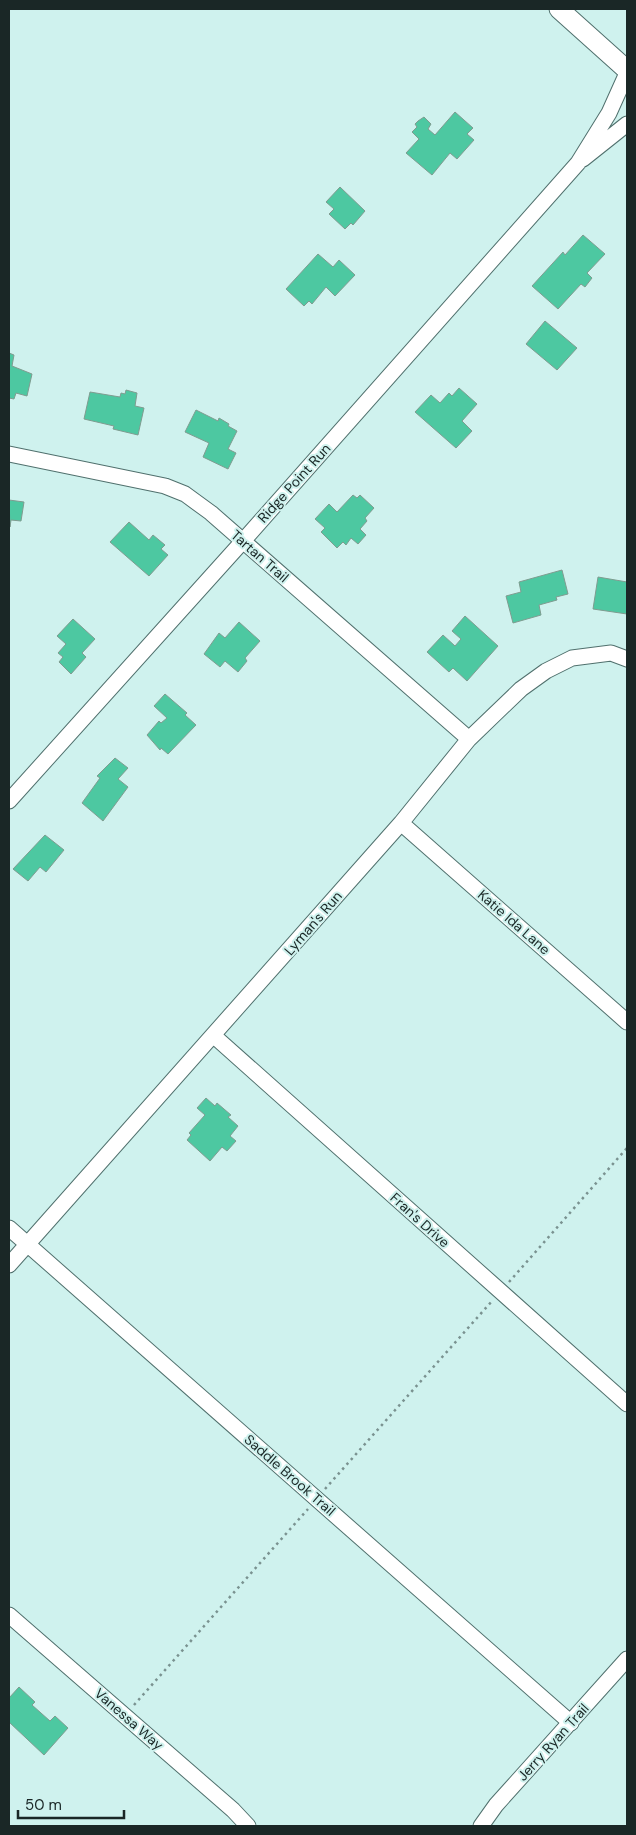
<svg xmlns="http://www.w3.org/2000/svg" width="636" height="1835" font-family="'DM Sans',sans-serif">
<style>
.building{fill:#4dc8a1;stroke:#7f9c90}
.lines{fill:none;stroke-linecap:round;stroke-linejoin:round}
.minor-casing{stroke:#50706d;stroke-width:17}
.tertiary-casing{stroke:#50706d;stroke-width:21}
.path{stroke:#7a9290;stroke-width:2.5;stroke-dasharray:2.5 4;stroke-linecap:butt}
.minor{stroke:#fff;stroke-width:15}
.tertiary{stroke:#fff;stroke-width:19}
.labels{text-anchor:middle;stroke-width:4;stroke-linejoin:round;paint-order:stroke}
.street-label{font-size:14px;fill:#1a2726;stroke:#cff2ee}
</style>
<rect width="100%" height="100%" fill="#cff2ee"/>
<path class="building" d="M455,112L473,128L467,134L474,140L457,159L450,153L432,175L406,153L419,139L412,132L417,127L415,124L418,121L424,117L431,124L428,129L435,135Z
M340,187L365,211L353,225L351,223L345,229L329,214L334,209L326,202Z
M583,235L605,254L587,273L592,278L585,287L581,284L558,309L532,286L563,252L565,255Z
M318,254L333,267L339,260L355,275L335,296L326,287L312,304L309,301L304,306L286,289Z
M545,321L577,348L557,370L526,344Z
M9,353L14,355L12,366L32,374L27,396L16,393L14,399L9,398Z
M459,388L477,404L462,421L472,431L456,448L415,412L431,395L440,403L449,393L452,396Z
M126,390L137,393L135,406L144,408L138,435L113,429L114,426L84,419L90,392L120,397L121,393L125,394Z
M196,410L218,421L219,418L229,424L228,426L237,431L228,449L236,453L228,469L203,457L209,443L185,432Z
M353,495L357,498L360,495L374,508L365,518L367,521L360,529L366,535L358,544L351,538L346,545L343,542L337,548L321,532L325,528L315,519L329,504L337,512Z
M9,500L24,502L21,521L11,520L10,527Z
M129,522L149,540L153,535L165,545L161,549L168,555L149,576L110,542Z
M562,570L568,594L556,597L557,600L539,605L541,615L513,623L506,596L521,592L519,582Z
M598,577L627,582V614L593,609Z
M465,616L498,646L467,681L453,668L449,672L427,652L443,635L455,646L461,639L452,631Z
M73,619L95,639L82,653L86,657L71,674L59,662L63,657L58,653L66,644L57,636Z
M239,622L260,641L245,658L247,661L238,672L225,661L220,667L204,654L219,633L225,638Z
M165,694L187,713L185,715L196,725L168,754L161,748L160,750L147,735L159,721L161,723L167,718L154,706Z
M115,758L128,768L118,779L128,787L103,821L82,803L100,778L97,776Z
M45,835L64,850L46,872L40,867L28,881L13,869Z
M206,1098L215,1106L217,1103L231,1115L228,1117L238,1126L230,1136L236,1141L227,1151L222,1147L210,1161L187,1140L191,1135L189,1133L205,1115L197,1108Z
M19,1687L35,1702L32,1705L50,1721L55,1716L68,1728L44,1755L9,1722V1698Z"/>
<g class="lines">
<defs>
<path id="minor" d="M583,159L627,124
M9,454L165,486L185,494L211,513L469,739
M9,801L243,541L578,163L609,113L627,73
M401,823L627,1022
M214,1036L627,1404
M9,1228L571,1723
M9,1265L401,823L469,739L521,689L546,671L572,658L611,653L627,659
M9,1615L233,1810L248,1826
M481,1826L496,1805L627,1659"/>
<path id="tertiary" d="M559,9L627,70"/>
</defs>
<use href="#minor" class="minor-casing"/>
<use href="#tertiary" class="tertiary-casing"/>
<path class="path" d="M509,1282L627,1148
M325,1489L492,1301
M134,1705L308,1509"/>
<use href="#minor" class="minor"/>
<use href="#tertiary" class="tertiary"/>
</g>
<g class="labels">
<g class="street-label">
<text transform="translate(294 483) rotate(-48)" y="5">Ridge Point Run</text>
<text transform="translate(260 556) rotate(41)" y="5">Tartan Trail</text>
<text transform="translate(514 922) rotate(41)" y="5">Katie Ida Lane</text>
<text transform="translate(313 923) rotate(-49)" y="5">Lyman's Run</text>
<text transform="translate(420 1220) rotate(42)" y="5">Fran's Drive</text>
<text transform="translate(290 1475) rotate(41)" y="5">Saddle Brook Trail</text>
<text transform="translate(129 1719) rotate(41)" y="5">Vanessa Way</text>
<text transform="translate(553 1742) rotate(-48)" y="5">Jerry Ryan Trail</text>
</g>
</g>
<rect width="636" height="1835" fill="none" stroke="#1a2726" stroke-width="20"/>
<path d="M18 1810v8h106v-8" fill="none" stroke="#1a2726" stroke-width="2.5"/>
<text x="25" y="1810" font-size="15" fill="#1a2726" stroke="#cff2ee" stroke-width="4" paint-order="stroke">50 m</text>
</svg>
